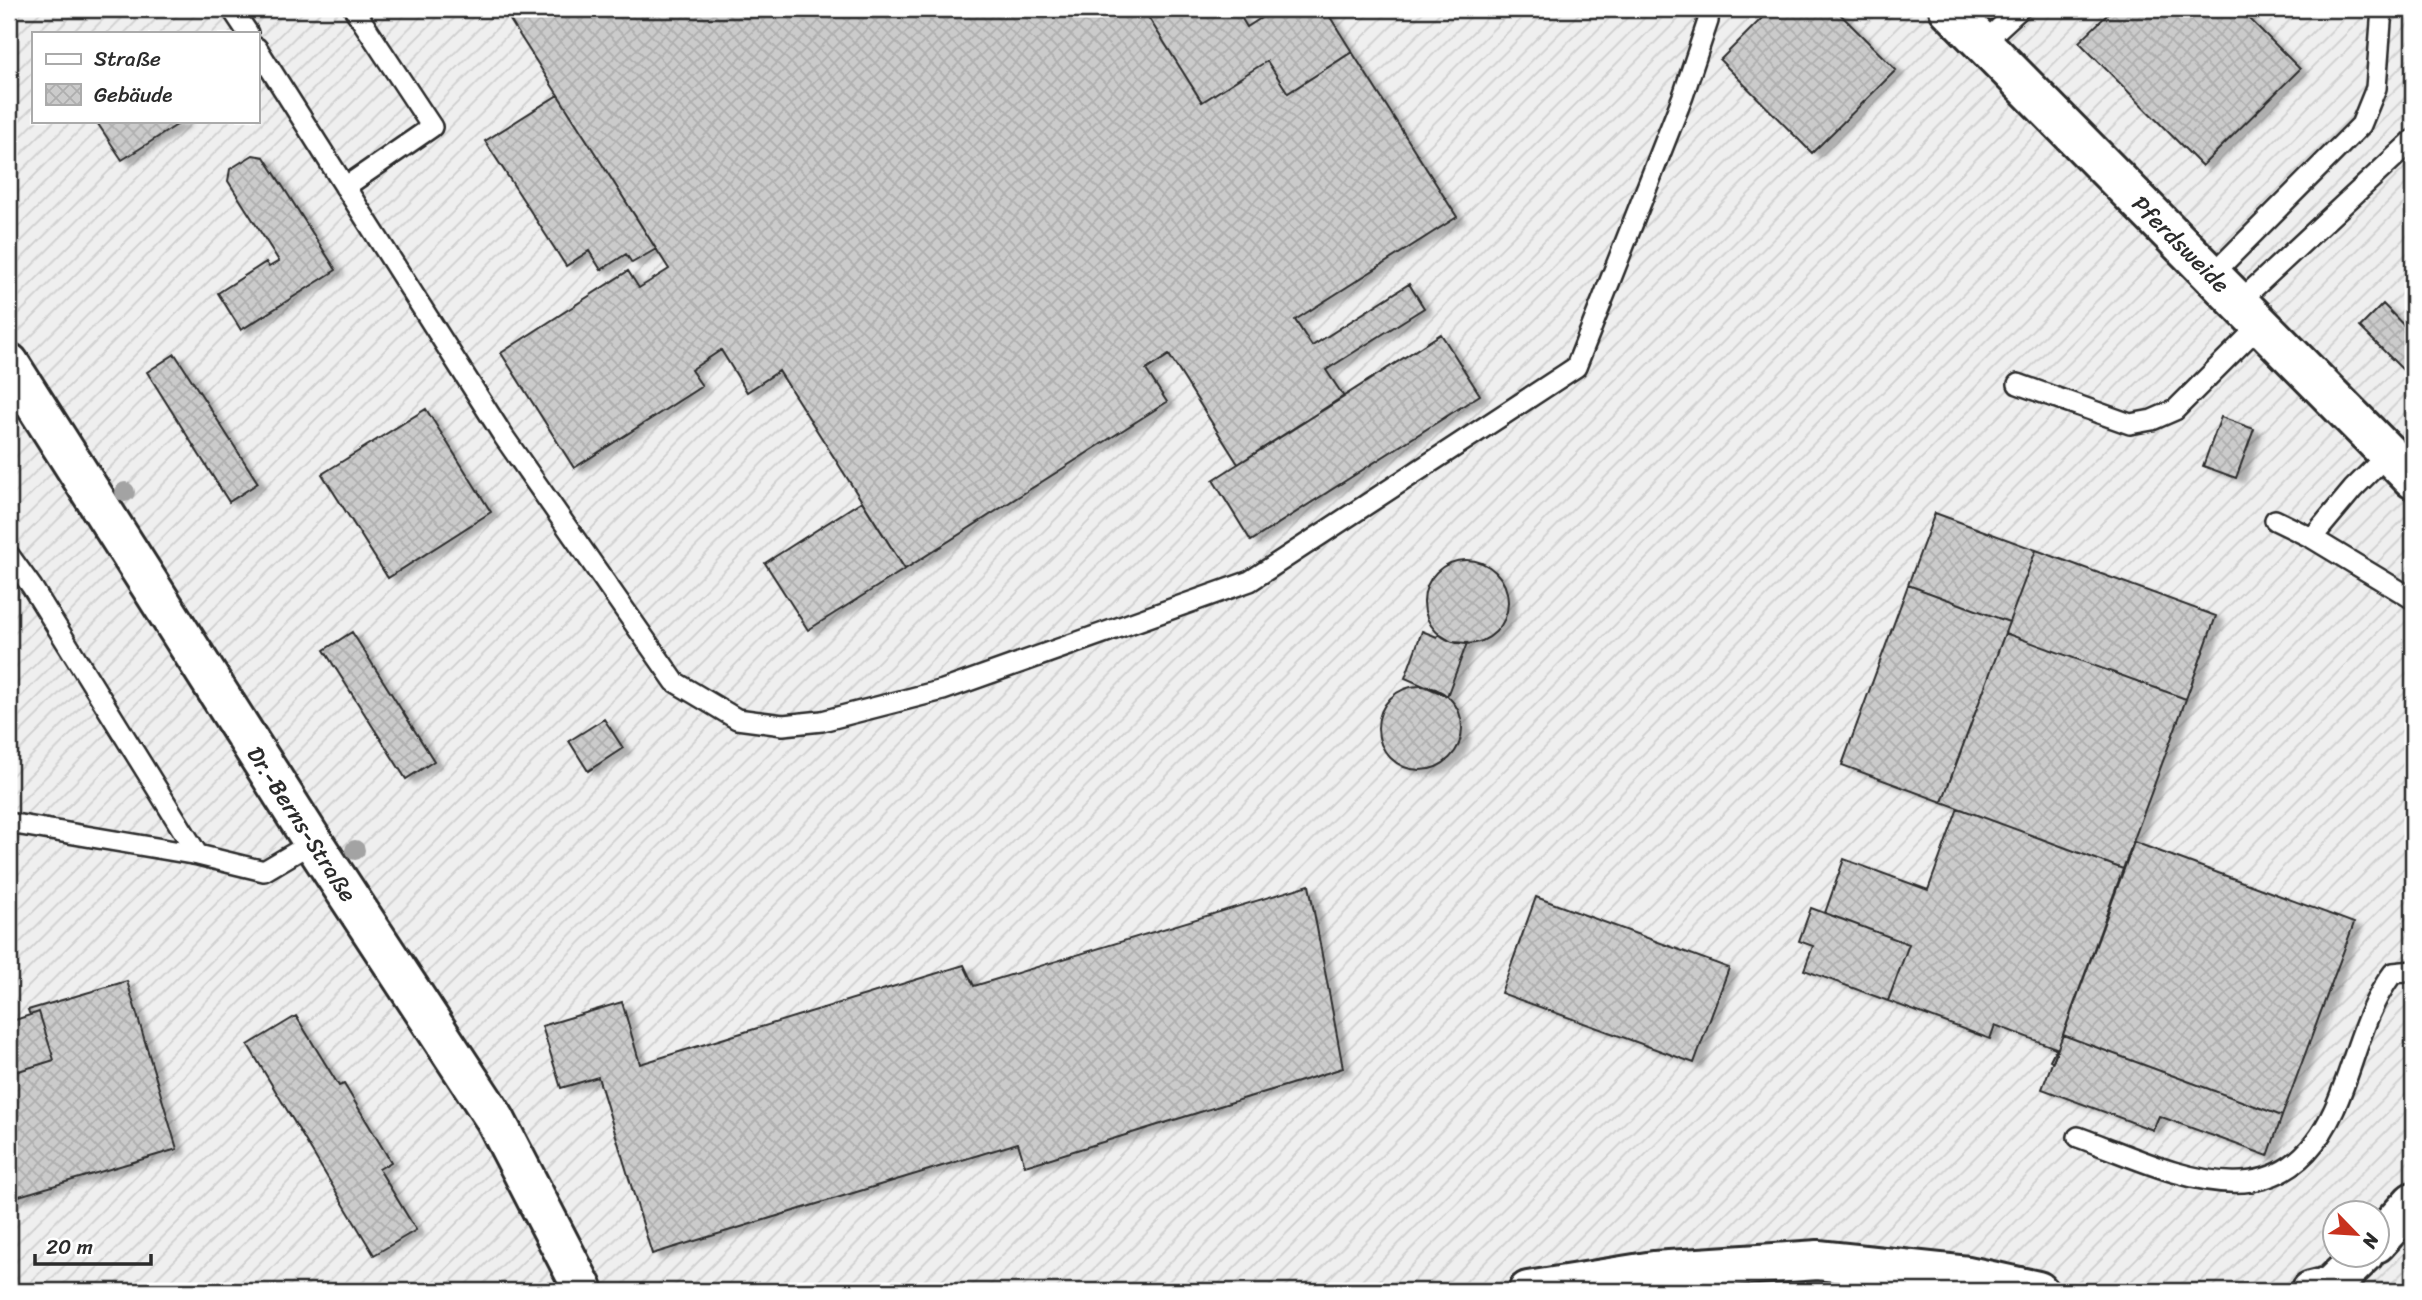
<svg xmlns="http://www.w3.org/2000/svg" width="2422" height="1300" font-family="Sriracha,sans-serif">
<style>
.industrial{fill:url(#industrial-furrows);fill-rule:evenodd}
.building{fill:url(#building-cross-hatch);stroke:#2b2b2b;stroke-width:2;filter:url(#shadow)}
.lines{fill:none;stroke-linecap:round;stroke-linejoin:round}
.service-casing{stroke:#2b2b2b;stroke-width:24}
.minor-casing{stroke:#2b2b2b;stroke-width:44}
.service{stroke:#fff;stroke-width:19}
.minor{stroke:#fff;stroke-width:38}
.tree{fill:#a3a3a3}
.labels{text-anchor:middle;stroke-width:7;stroke-linejoin:round;paint-order:stroke}
.street-label{font-size:23px;fill:#2b2b2b;stroke:#fff}
</style>
<defs>
<pattern id="industrial-furrows" width="10" height="10" patternUnits="userSpaceOnUse" patternTransform="scale(1.75)"><rect width="10" height="10" fill="#efefef"/><path d="M-1 1l2-2M0 10L10 0M9 11l2-2" fill="none" stroke="#cdcdcd"/></pattern>
<pattern id="building-cross-hatch" width="8" height="8" patternUnits="userSpaceOnUse" patternTransform="scale(1.75)"><rect width="8" height="8" fill="#cbcbcb"/><path d="M0 0l8 8M0 8l8-8" fill="none" stroke="#aeaeae"/></pattern>
<filter id="shadow"><feDropShadow dx="8" dy="4.5" stdDeviation="2" flood-color="#0004"/></filter>
</defs>
<rect width="100%" height="100%" fill="#fff"/>
<filter id="ink" filterUnits="userSpaceOnUse"><feTurbulence type="fractalNoise" baseFrequency=".0143" numOctaves="2"/><feDisplacementMap in="SourceGraphic" scale="14" xChannelSelector="R" yChannelSelector="G"/><feConvolveMatrix kernelMatrix="1 2 1 2 8 2 1 2 1" color-interpolation-filters="sRGB"/></filter>
<g filter="url(#ink)">
<path class="industrial" d="M9,9H2413V1291H9ZM33,33H257V121H33ZM2334,1212H2376V1254H2334Z"/>
<path class="building" d="M503,9H1143L1202,102L1267,61L1288,93L1352,52L1457,217L1295,320L1312,346L1409,284L1424,308L1326,370L1344,397L1238,464L1169,355L1146,370L1167,402L905,569L779,371L747,392L721,350L691,370L702,386L574,468L501,353L628,271L639,288L669,269Z
M1143,9H1236L1247,27L1275,9H1325L1352,52L1288,93L1267,61L1202,102Z
M1771,9H1835L1896,70L1812,153L1720,60Z
M2113,9H2240L2300,69L2202,166L2079,42Z
M558,95L656,249L632,263L626,254L601,270L589,251L566,266L485,141Z
M96,121H183L122,160Z
M253,155L264,157L336,270L241,330L218,293L266,262L269,267L279,261L228,181L230,169Z
M2383,304L2413,335V380L2360,327Z
M1441,334L1480,395L1251,541L1213,480Z
M175,354L258,483L229,502L147,372Z
M426,409L491,512L388,578L322,474Z
M2221,417L2254,429L2236,478L2203,466Z
M862,501L905,569L808,630L765,563Z
M1935,513L2036,550L2009,622L1908,585Z
M2036,550L2216,616L2186,699L2005,633Z
M1424 602a42 42 0 1 1 84 0a42 42 0 1 1-84 0Z
M1908,585L2009,622L1942,802L1842,765Z
M1422,631L1437,637L1439,634L1452,642L1467,643L1447,696L1405,678Z
M352,632L434,761L406,779L324,650Z
M2005,633L2186,699L2123,869L1942,802Z
M1378 728a42 42 0 1 1 84 0a42 42 0 1 1-84 0Z
M604,719L623,748L588,771L569,741Z
M1958,808L2123,869L2053,1062L2050,1060L2056,1048L1995,1025L1990,1039L1888,1001L1909,944L1825,913L1844,859L1928,890Z
M2134,842L2354,923L2282,1116L2063,1035Z
M1309,885L1343,1068L1025,1166L1018,1143L652,1254L598,1077L561,1088L542,1026L622,1002L640,1064L964,965L974,986Z
M1536,897L1729,968L1694,1063L1501,993Z
M1811,908L1909,944L1888,1001L1804,970L1813,946L1799,941Z
M127,981L177,1149L9,1199V1074L54,1060L39,1012L30,1015L28,1010Z
M39,1012L54,1060L9,1074V1022Z
M296,1016L339,1086L344,1084L391,1162L379,1169L416,1230L374,1255L248,1045Z
M2063,1035L2282,1116L2268,1156L2159,1116L2153,1130L2042,1089Z"/>
<g class="lines">
<defs>
<path id="service" d="M232,9L248,33
M1983,43L2020,9
M257,48L504,437L675,682L737,719L783,725L822,721L943,690L1250,581L1576,367L1683,96L1708,21L1709,9
M345,187L432,127L354,9
M2212,275L2361,125L2376,88L2382,9
M2239,302L2413,140
M2018,384L2130,424L2152,420L2175,410L2260,325
M2275,520L2312,538L2413,599
M2312,538L2353,489L2388,454
M9,555L32,587L198,855
M9,823L198,855L264,871L313,842
M2078,1137C2170,1170 2278,1232 2334,1110C2355,1064 2362,1014 2393,973L2413,971"/>
<path id="minor" d="M1949,9L2413,479
M9,363L313,842L495,1119L584,1291
M2376,1243L2413,1202
M1528,1291L1654,1271L1818,1260L1968,1276L2038,1291
M2311,1291L2331,1286L2364,1254"/>
</defs>
<use href="#service" class="service-casing"/>
<use href="#minor" class="minor-casing"/>
<use href="#service" class="service"/>
<use href="#minor" class="minor"/>
</g>
<g class="tree">
<circle cx="125" cy="492" r="10"/>
<circle cx="355" cy="850" r="10"/>
</g>
</g>
<g class="labels">
<g class="street-label">
<text transform="translate(2181 244) rotate(45)" y="8">Pferdsweide</text>
<text transform="translate(302 824) rotate(57)" y="8">Dr.-Berns-Straße</text>
</g>
</g>
<rect width="2422" height="1300" fill="none" stroke="#fff" stroke-width="35"/>
<rect x="18" y="18" width="2387" height="1265" fill="none" stroke="#2b2b2b" stroke-width="2.5" filter="url(#ink)"/>
<rect x="32" y="32" width="228" height="91" fill="#ffffff" stroke="#aaaaaa" stroke-width="2"/>
<rect x="46" y="54" width="35" height="10" fill="#ffffff" stroke="#aaaaaa" stroke-width="2"/>
<text x="94" y="66" font-size="21" fill="#2b2b2b">Straße</text>
<rect x="46" y="84" width="35" height="21" fill="url(#building-cross-hatch)" stroke="#aaaaaa" stroke-width="2"/>
<text x="94" y="102" font-size="21" fill="#2b2b2b">Gebäude</text>
<g transform="translate(2356 1234) rotate(115)"><circle r="33" fill="#ffffff" stroke="#aaaaaa" stroke-width="2"/>
<path d="M0-5L12 26L0 18L-12 26Z" fill="#c8321e"/>
<text y="-10" font-size="19" font-weight="bold" text-anchor="middle" fill="#2b2b2b">N</text>
</g>
<path d="M35 1254v10h116v-10" fill="none" stroke="#2b2b2b" stroke-width="3.5"/>
<text x="46" y="1254" font-size="21" fill="#2b2b2b" stroke="#ffffff" stroke-width="5" paint-order="stroke">20 m</text>
</svg>
